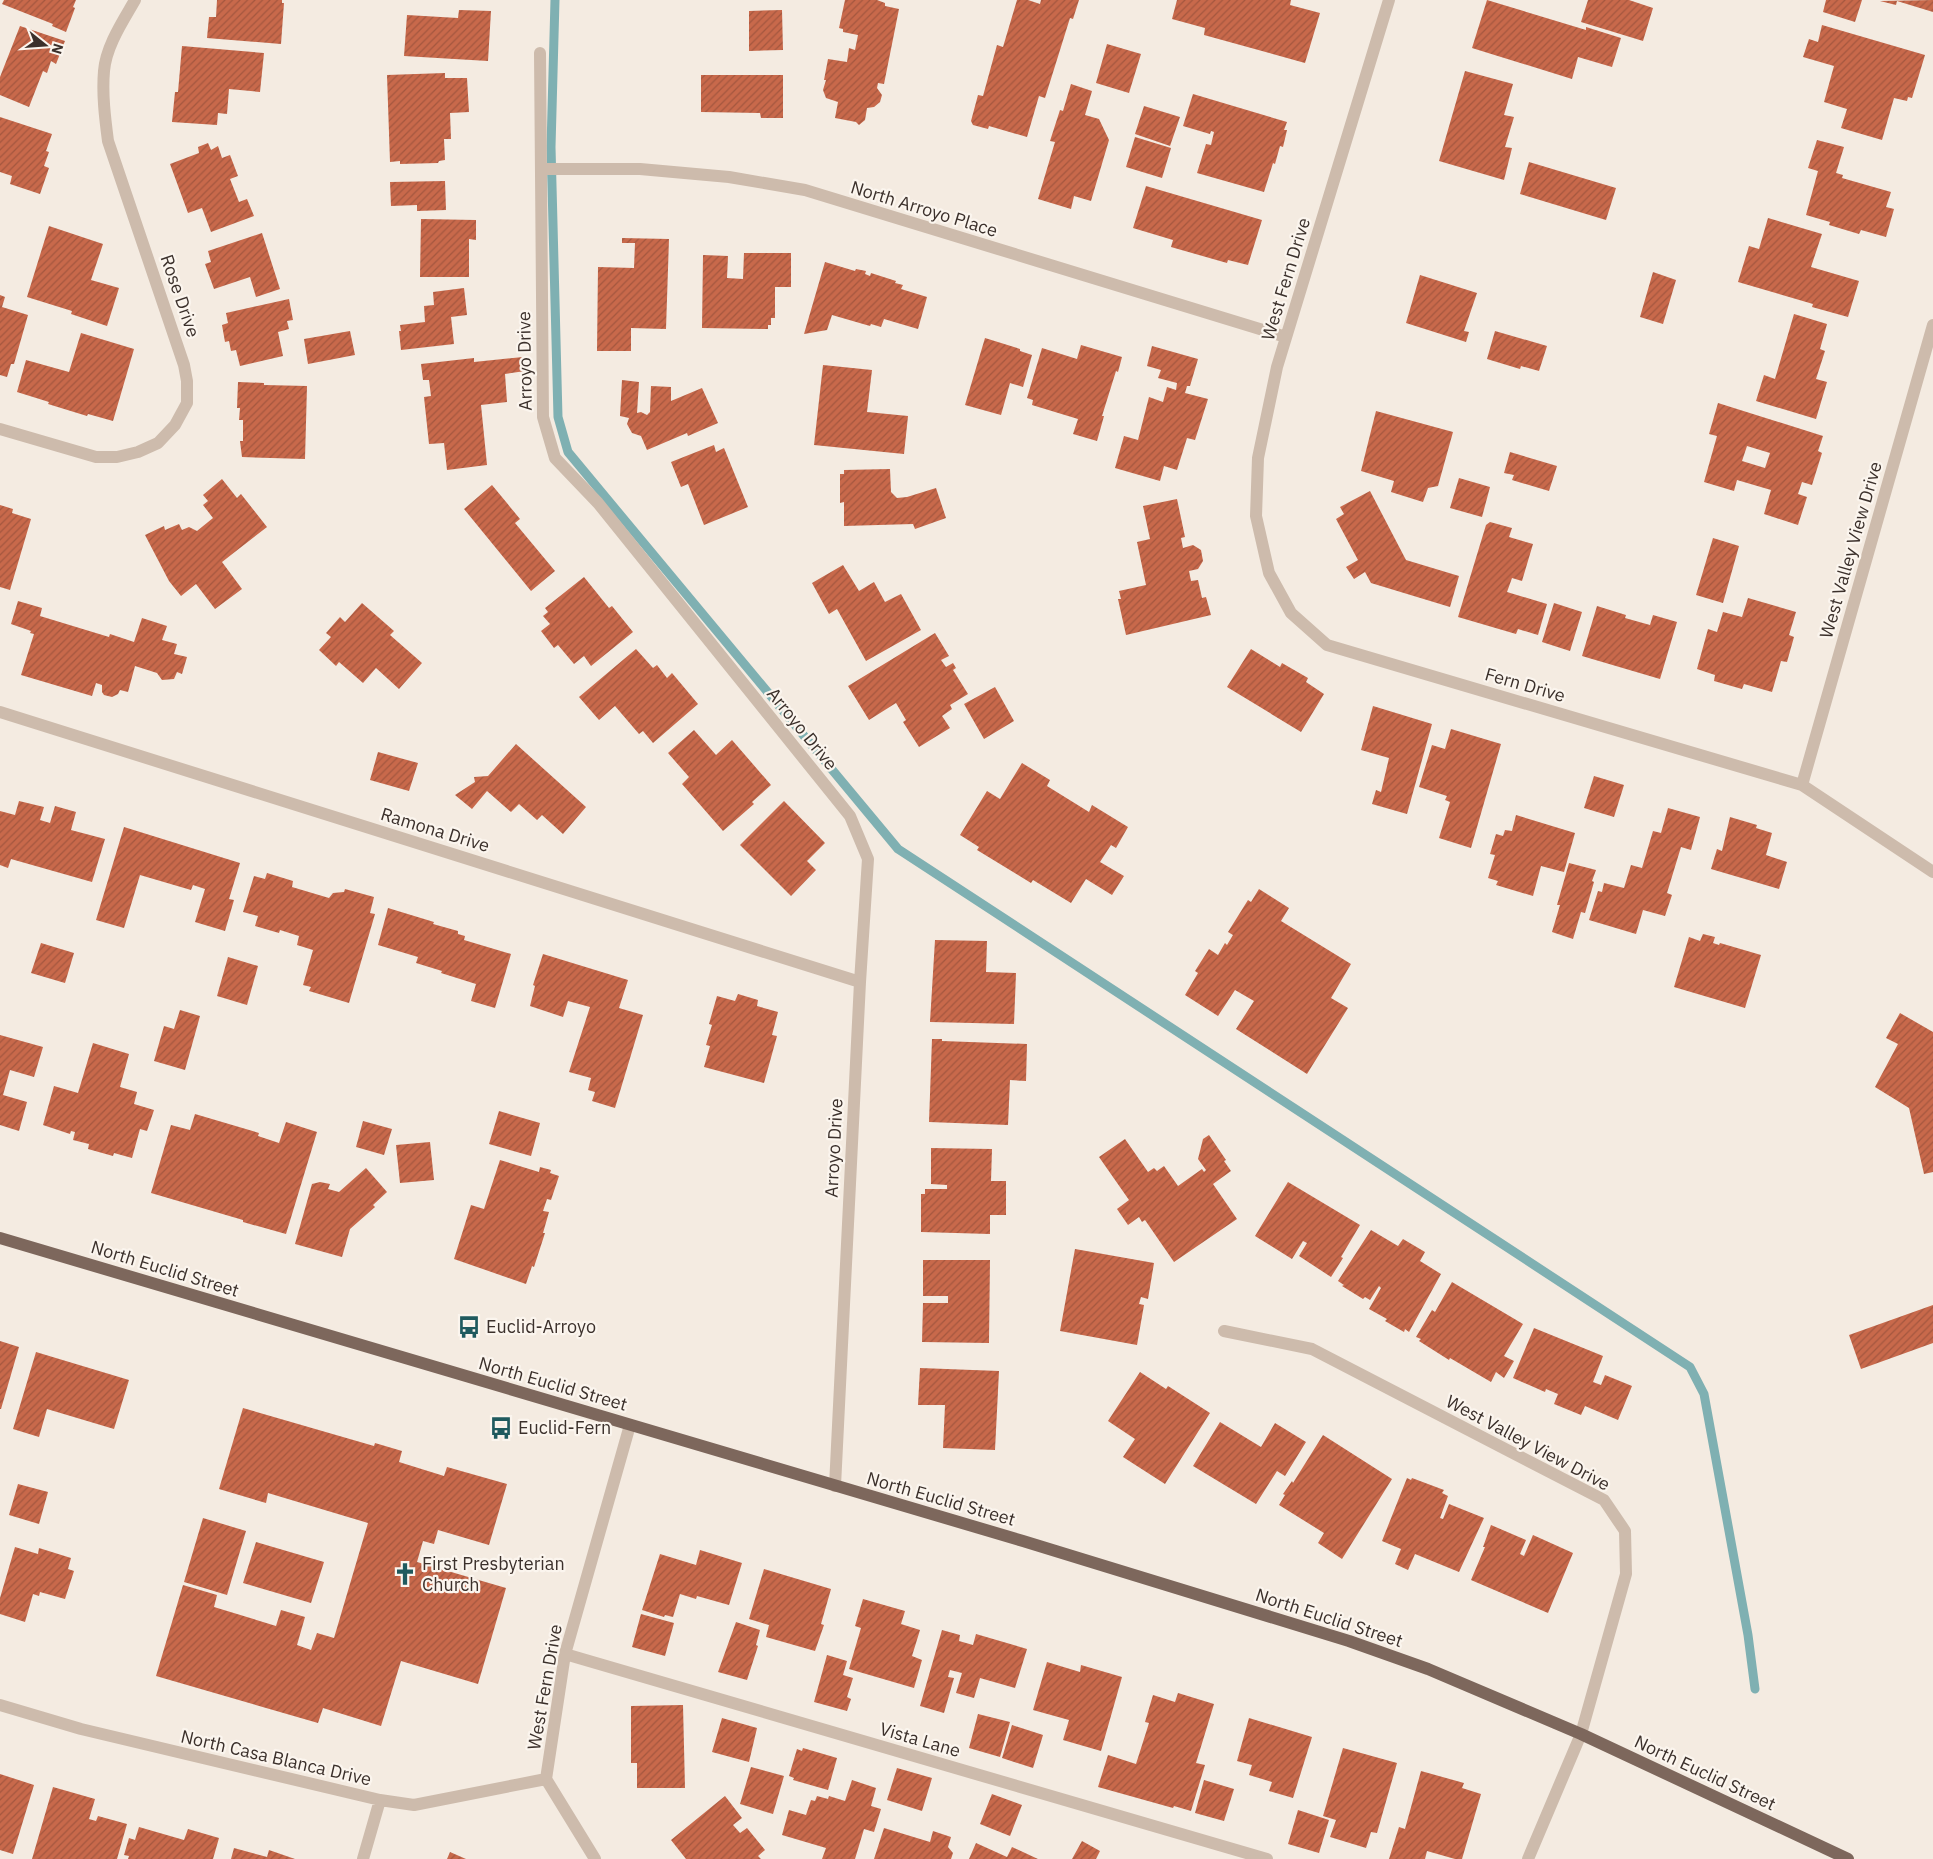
<svg xmlns="http://www.w3.org/2000/svg" width="1933" height="1859" font-family="'IBM Plex Sans',sans-serif">
<style>
.lines{fill:none;stroke-linecap:round;stroke-linejoin:round}
.stream{stroke:#7fb0b2;stroke-width:9}
.building{fill:url(#building-hatch);fill-rule:evenodd}
.minor{stroke:#cdbbac;stroke-width:12}
.major{stroke:#7d675c;stroke-width:12}
.labels{text-anchor:middle;stroke-width:4.5;stroke-linejoin:round;paint-order:stroke}
.street-label{font-size:18px;fill:#3b302b;stroke:#fbf5ee}
.poi-label{font-size:18px;fill:#3b302b;stroke:#fbf5ee;text-anchor:start}
</style>
<defs>
<pattern id="building-hatch" width="6" height="6" patternUnits="userSpaceOnUse" patternTransform="scale(1.25)"><rect width="6" height="6" fill="#c8694b"/><path d="M-1 1l2-2M0 6l6-6M5 7l2-2" fill="none" stroke="#a4573f"/></pattern>
</defs>
<rect width="100%" height="100%" fill="#f4ebe1"/>
<g class="lines">
<path class="stream" d="M555,0L551,147L558,417L568,452L898,849L1690,1367L1704,1394L1748,1635L1755,1689"/>
</g>
<path class="building" d="M4,0H76L73,7L75,8L66,32L52,26L53,24L2,4Z
M217,0H282V3H284L281,44L207,38L209,17H216Z
M845,0H877L885,3V6L899,9L884,84L878,83L877,88L882,95L880,102L874,107L867,108L865,120L859,125L856,122L835,118L838,102L826,98L823,90L826,80H824L828,59L847,62L849,48L855,50L858,35L843,32V29L839,28Z
M1017,0H1028L1040,4L1041,0H1079L1073,19L1070,18L1045,98L1039,96L1027,137L989,126L988,129L973,125L971,121L978,95L983,96L997,45L1003,47Z
M1177,0H1291L1290,5L1320,13L1305,63L1204,35L1205,28L1172,19Z
M1487,0L1586,30V27L1621,38L1612,67L1578,57L1572,79L1472,48Z
M1588,0H1629L1653,8L1643,41L1581,22Z
M1826,0H1862L1855,22L1823,12Z
M1933,0V12L1897,1L1896,5L1880,1Z
M459,10L491,11L488,61L404,56L407,15L458,18Z
M782,10L783,50L749,51V11Z
M1822,25L1925,55L1912,98L1908,97L1907,101L1894,98L1882,140L1841,128L1847,109L1824,102L1834,66L1803,57L1809,39L1818,42Z
M20,26L65,41L56,64L51,61L47,73L43,71L29,107L0,95V77Z
M1107,44L1141,54L1129,93L1096,83Z
M182,46L264,53L260,92L229,89L227,114L218,113L217,125L172,122L175,92H178Z
M1465,71L1513,84L1504,115L1514,117L1505,147L1512,148L1504,180L1439,161Z
M445,73V78H467L469,112L450,113L451,139H444L445,160L439,161L438,163L400,164V161L390,162L387,75Z
M701,75H783V118H761L760,113L701,112Z
M1071,84L1092,91L1085,115L1099,119L1109,140L1091,201L1074,196L1071,209L1038,199L1055,142L1050,141L1060,110L1063,111Z
M1193,94L1287,122L1284,130H1287L1283,147L1280,146L1275,164L1273,163L1264,192L1197,173L1206,144L1211,145L1214,132L1211,131L1210,134L1183,126Z
M1144,106L1180,117L1170,146L1135,134Z
M0,117L52,134L46,151L49,152L44,166L49,168L40,194L10,184L12,176L0,172Z
M1135,137L1171,148L1162,178L1126,167Z
M1817,140L1844,147L1836,173L1843,175L1842,178L1891,192L1886,207L1894,209L1886,237L1861,230L1859,234L1829,225L1830,222L1806,215L1818,171L1808,168Z
M208,143L211,150L218,146L222,158L230,155L238,176L230,179L239,202L247,199L254,216L211,232L202,208L188,213L170,164L199,153L198,147Z
M1529,162L1616,188L1606,220L1520,194Z
M445,181L446,210L417,211V205L391,206L390,182Z
M1146,186L1262,220L1248,265L1228,260L1227,263L1171,247L1173,240L1133,228Z
M1768,218L1822,234L1811,267L1859,281L1848,317L1812,307L1813,304L1738,282L1749,246L1759,249Z
M421,219L476,220V240L469,239V277H420Z
M49,226L103,244L91,280L119,288L107,326L71,314L72,311L27,297Z
M262,233L280,289L256,297L250,277L214,289L205,264L211,262L208,251Z
M622,238L669,239L666,329L631,328V351H597L598,267L634,268L635,243H622Z
M744,253H791V287H775V318H771V325H768V329L702,328L703,255L728,256L727,278L743,279Z
M825,262L855,271L856,269L866,271L865,274L870,276L871,273L896,281L895,283L903,285L901,289L927,297L918,329L884,319L881,327L871,324L870,326L832,315L827,330L804,334Z
M1653,272L1676,280L1663,324L1640,317Z
M1420,275L1477,293L1464,331L1469,332L1466,342L1406,323Z
M464,288L467,315L451,317L454,344L401,350L399,331H401L400,325L425,322L424,306L434,305L433,292Z
M0,295L5,297L2,307L28,315L14,364H11L7,377L0,375Z
M289,299L293,320L287,321L289,329L278,332L283,356L240,366L236,350L231,351L229,341L225,342L222,325L228,323L226,313Z
M1794,314L1827,324L1820,349L1825,351L1816,379L1827,382L1816,419L1756,401L1764,375L1775,379Z
M350,331L355,355L308,364L304,339Z
M1495,331L1547,346L1539,371L1521,366L1520,369L1487,359Z
M81,333L134,349L113,421L88,414L87,416L48,404L49,402L17,392L26,360L69,372Z
M985,338L1020,349V351L1032,355L1023,387L1010,383L1001,415L965,405Z
M1081,345L1122,357L1118,372L1116,371L1102,416H1104L1097,441L1073,434L1078,419L1032,405L1033,400L1027,398L1042,348L1077,359Z
M1152,346L1198,359L1190,386H1187L1185,393L1208,399L1195,440L1187,438L1177,470L1164,466L1160,481L1115,468L1124,436L1138,440L1149,397L1163,402L1167,387L1176,390L1177,383L1158,378L1161,370L1147,366Z
M523,357L525,371L505,374L507,402L481,405L487,465L447,470L444,443L429,444L424,397L431,396L429,380H423L421,364L474,358V362Z
M823,365L872,370L867,412L908,416L904,454L814,445Z
M622,380L639,382L637,413L641,412L647,415L650,412L651,386L671,387V401L702,388L718,423L688,436L687,433L647,450L641,436L632,433L627,424L629,418L620,416Z
M238,382L264,383V385L307,386L305,459L242,457L240,441H243V420H239L240,408H237Z
M1718,403L1823,436L1818,451L1822,453L1812,485L1802,482L1798,494L1807,497L1798,525L1764,514L1771,490L1737,480L1734,491L1704,482L1717,436L1709,434ZM1747,446L1770,453L1765,468L1742,461Z
M1376,411L1453,432L1438,486L1428,488L1423,502L1391,492L1394,481L1361,471Z
M714,445L716,452L724,448L748,507L704,525L688,484L681,487L671,462Z
M1510,452L1557,466L1549,491L1512,480L1514,475L1504,473Z
M890,469L891,492L897,498L907,497L936,488L946,518L915,529L913,524L844,526V502L840,503V474H844V470Z
M1459,478L1490,487L1482,517L1450,508Z
M222,479L237,498L241,494L267,527L222,562L242,589L215,609L196,584L181,596L169,581L145,535L164,526L165,530L179,524L182,530L189,527L197,531L213,518L203,505L208,501L203,495Z
M492,485L520,519L515,523L555,571L531,591L464,509Z
M1370,491L1406,560L1459,576L1450,607L1371,583L1365,572L1354,579L1346,567L1358,560L1336,519L1344,514L1340,507Z
M1177,499L1185,537L1181,538L1183,548L1193,545L1201,550L1203,561L1198,569L1189,571L1191,581L1198,580L1202,598L1206,597L1211,615L1126,635L1118,599H1121L1119,591L1146,585L1137,542L1150,539L1143,506Z
M0,505L13,509L12,513L31,519L10,590L0,587Z
M1490,522L1512,528L1509,537L1533,544L1522,581L1512,578L1507,592L1547,604L1538,635L1518,629L1516,634L1458,617L1486,525Z
M1713,538L1739,546L1723,603L1696,595Z
M843,565L859,591L874,582L885,602L901,594L921,630L866,661L837,609L829,614L812,583Z
M584,577L609,608L612,606L633,632L591,666L584,656L574,664L558,645L554,648L541,631L550,624L543,616L548,612L545,608Z
M1748,598L1796,612L1789,635L1794,637L1787,662L1781,661L1772,692L1744,684L1742,689L1714,681L1715,675L1697,669L1708,629L1717,632L1723,612L1742,617Z
M18,601L42,608L40,616L109,637L110,634L134,642L142,618L167,626L162,640L177,644L174,654L187,657L182,674L177,672L174,679L162,680L157,673L135,666L128,692L120,690L118,694L112,697L104,695L102,692V685L96,683L92,696L21,675L34,634L30,633L31,631L11,624Z
M362,603L394,631L390,635L422,663L399,689L376,668L363,683L339,662L336,666L319,650L331,637L326,633L340,617L345,622Z
M1554,603L1582,612L1570,651L1542,642Z
M1597,606L1626,615L1625,618L1650,625L1653,615L1677,622L1660,679L1582,656Z
M935,633L949,656L941,660L946,667L953,663L956,668L953,670L968,694L950,705L952,709L942,716L950,728L919,747L903,722L906,720L896,703L869,720L848,686Z
M636,649L653,668L657,665L667,678L672,673L698,704L653,743L643,731L639,734L615,706L599,720L579,697Z
M1251,649L1280,667L1282,663L1308,678L1306,682L1324,694L1301,732L1227,687Z
M995,687L1014,721L984,739L964,704Z
M1373,706L1432,724L1407,814L1372,804L1376,790L1381,792L1389,758L1361,750Z
M1451,729L1501,744L1471,848L1439,838L1450,802L1445,800L1447,796L1419,787L1432,745L1445,749Z
M694,730L716,755L732,740L771,785L752,802L754,804L723,831L682,784L689,777L668,753Z
M516,744L586,807L563,834L542,815L537,820L519,804L511,812L487,791L472,809L455,795L475,782L474,777L488,776Z
M378,752L418,763L409,791L370,780Z
M1022,763L1050,780L1047,786L1089,812L1092,805L1128,827L1116,848L1111,845L1100,862L1124,876L1112,895L1086,879L1071,903L1033,880L1031,883L977,850L979,847L960,835L987,791L1000,799Z
M1594,776L1624,785L1614,817L1584,808Z
M19,801L44,807L40,820L50,823L55,806L76,812L71,830L105,839L92,882L11,859L8,868L0,865V811L15,815Z
M784,801L825,843L807,861L816,870L791,896L740,845Z
M1668,808L1700,817L1691,850L1681,847L1667,893L1672,895L1665,916L1643,910L1636,934L1589,920L1598,891L1602,892L1604,883L1624,888L1631,865L1642,868L1653,831L1661,833Z
M1516,815L1575,833L1564,872L1541,866L1533,896L1496,885L1498,881L1488,878L1495,855L1490,854L1496,834L1503,836L1505,830L1512,831Z
M1730,817L1757,825L1756,828L1772,833L1766,855L1787,862L1779,889L1711,869L1717,849L1722,851Z
M124,827L240,863L229,899L234,900L225,931L195,922L205,889L193,885L191,890L140,875L124,928L96,920Z
M1569,863L1596,870L1592,881L1594,882L1585,913L1581,912L1573,939L1552,932L1560,905H1557Z
M267,873L293,881L292,887L329,898L333,893L344,892L345,889L374,897L370,913L375,914L349,1003L309,991L311,987L303,985L313,950L297,945L299,936L280,930L279,933L255,926L258,916L243,912L254,876L265,879Z
M1259,889L1289,908L1281,921L1351,964L1331,998L1348,1008L1307,1074L1236,1029L1254,1001L1235,990L1218,1016L1185,995L1198,973L1195,971L1209,949L1218,955L1225,943L1227,945L1233,935L1228,932L1248,900L1251,902Z
M388,908L434,922L433,924L458,931V934L465,936L464,940L511,954L495,1008L471,1001L476,984L441,973L442,971L416,963L418,957L378,945Z
M1703,934L1715,937L1713,943L1719,945L1720,943L1761,955L1745,1008L1674,987L1689,937L1700,941Z
M935,940L987,941L986,972L1016,973L1014,1024L930,1022Z
M41,943L74,953L65,983L31,973Z
M543,954L628,980L619,1008L643,1015L615,1108L592,1101L595,1092L588,1090L591,1078L569,1072L590,1007L568,1001L563,1017L530,1006L535,986L533,985Z
M228,957L258,966L247,1005L217,996Z
M738,994L758,1000L757,1006L778,1012L772,1035L777,1036L764,1083L704,1067L710,1046L706,1045L712,1025L709,1024L717,996L735,1001Z
M180,1010L200,1016L185,1070L154,1061L164,1026L174,1029Z
M1900,1013L1933,1032V1172L1924,1174L1909,1108L1875,1087L1898,1044L1886,1038Z
M0,1035L43,1047L34,1077L10,1070L3,1095L27,1102L19,1131L0,1125Z
M932,1039H942V1041L1027,1044L1026,1081L1010,1080L1008,1125L929,1122Z
M93,1043L129,1054L120,1087L137,1092L134,1104L154,1110L147,1131L140,1129L132,1158L114,1153L113,1156L88,1149L89,1144L73,1140L75,1132L71,1131L70,1134L43,1125L54,1086L78,1093Z
M499,1111L540,1123L531,1156L489,1144Z
M195,1114L259,1133L258,1136L279,1143L286,1122L317,1132L286,1234L243,1222V1220L151,1193L171,1125L190,1130Z
M363,1121L392,1129L384,1155L356,1147Z
M1209,1135L1226,1160L1224,1161L1231,1171L1213,1184L1237,1219L1174,1262L1145,1220L1142,1222L1139,1217L1128,1225L1117,1209L1129,1200L1099,1157L1125,1139L1148,1172L1154,1168L1157,1171L1164,1166L1178,1186L1202,1169L1204,1172L1206,1170L1198,1159L1203,1139Z
M430,1142L434,1180L400,1183L396,1145Z
M931,1148L992,1149L991,1181H1006V1215H990V1234L921,1232V1194H925V1189H947V1185L931,1184Z
M500,1160L539,1172L540,1167L551,1170L550,1173L559,1176L551,1200L547,1199L543,1211L549,1212L543,1233H545L534,1267L532,1266L526,1284L454,1259L471,1205L484,1209Z
M366,1168L387,1192L373,1205L375,1207L350,1229L342,1257L295,1244L312,1184L320,1182L330,1184L328,1189L339,1192Z
M1288,1182L1360,1225L1341,1257L1343,1258L1331,1277L1299,1256L1307,1243L1303,1241L1292,1259L1255,1236Z
M1371,1230L1398,1246L1403,1239L1425,1252L1420,1261L1441,1274L1409,1332L1405,1329L1404,1332L1385,1321L1387,1319L1369,1309L1381,1288L1379,1286L1370,1300L1365,1297L1363,1299L1342,1286L1344,1285L1338,1281Z
M1075,1249L1154,1263L1148,1299L1141,1297L1139,1304L1144,1305L1137,1345L1060,1331Z
M923,1260H990L989,1343L922,1342L923,1303H948V1296H923Z
M1452,1282L1523,1324L1504,1356L1514,1361L1504,1378L1496,1372L1491,1382L1450,1358L1449,1360L1419,1341L1421,1339L1416,1337L1432,1310L1435,1312Z
M1933,1305V1343L1861,1369L1849,1335Z
M1534,1328L1603,1356L1593,1382L1601,1385L1605,1375L1632,1386L1618,1420L1585,1406L1581,1415L1554,1404L1558,1394L1546,1389L1545,1392L1513,1378Z
M0,1341L19,1347L1,1409H0Z
M36,1352L129,1380L114,1429L47,1409L39,1437L13,1429Z
M920,1368L999,1371L995,1450L943,1448L945,1405H918Z
M1140,1372L1166,1389L1168,1386L1210,1413L1165,1484L1123,1457L1135,1439L1108,1421Z
M243,1408L374,1446L375,1443L402,1451L399,1462L444,1476L447,1467L507,1484L489,1545L438,1530L434,1544L423,1541L417,1562L506,1588L478,1684L401,1661L381,1726L323,1708L318,1723L156,1676L183,1585L217,1595L214,1607L276,1626L281,1610L305,1617L297,1645L311,1650L317,1633L334,1638L368,1523L268,1493L266,1503L219,1489Z
M1220,1422L1261,1447L1275,1423L1306,1442L1285,1476L1277,1471L1256,1504L1193,1466Z
M1323,1435L1392,1479L1342,1559L1318,1543L1324,1533L1279,1505L1285,1495L1283,1494L1292,1481L1293,1483Z
M1407,1478L1411,1480L1412,1478L1444,1490L1442,1493L1448,1496L1440,1518L1443,1519L1449,1504L1484,1518L1459,1572L1415,1554L1408,1570L1395,1564L1401,1549L1382,1541Z
M18,1484L48,1492L39,1524L9,1515Z
M203,1518L246,1531L227,1595L184,1582Z
M1491,1525L1526,1540L1520,1554L1524,1556L1533,1535L1573,1553L1548,1613L1471,1580L1485,1547H1483Z
M256,1542L324,1562L311,1603L243,1583Z
M15,1547L38,1554L39,1548L71,1558L68,1569L74,1571L65,1599L40,1592L39,1596L33,1594L25,1622L0,1614V1598Z
M700,1550L742,1563L729,1605L697,1596L696,1599L680,1594L673,1617L665,1615L664,1617L642,1610L660,1554L696,1565Z
M764,1569L831,1589L821,1624L824,1625L815,1651L766,1637L769,1625L749,1619Z
M863,1599L905,1611L901,1624L920,1630L912,1656L922,1660L914,1688L849,1669L861,1628L855,1626Z
M641,1614L674,1623L665,1656L632,1647Z
M736,1622L760,1630L756,1645L758,1646L747,1680L718,1672Z
M942,1630L960,1635L959,1641L973,1645L976,1634L1027,1649L1015,1688L980,1678L974,1698L956,1693L962,1673L950,1670L948,1677L954,1678L944,1713L920,1706Z
M827,1655L847,1661L843,1675L853,1678L847,1697L851,1699L847,1711L814,1702Z
M1047,1662L1080,1672L1081,1665L1122,1677L1101,1751L1063,1740L1069,1720L1033,1710Z
M1178,1693L1214,1704L1196,1763L1205,1765L1191,1811L1174,1806L1173,1808L1098,1787L1108,1755L1136,1764L1149,1723L1145,1722L1153,1695L1175,1702Z
M683,1705L685,1788H637V1763H631V1706Z
M978,1714L1010,1722L1000,1757L969,1748Z
M722,1718L757,1728L749,1762L712,1752Z
M1249,1718L1312,1737L1293,1798L1269,1791L1272,1782L1249,1775L1252,1765L1237,1761Z
M1012,1725L1043,1735L1033,1768L1002,1758Z
M803,1748L837,1758L828,1790L793,1780L794,1778L789,1776L797,1749L802,1751Z
M1343,1748L1397,1763L1377,1833L1371,1832L1366,1848L1330,1837L1336,1820L1323,1816Z
M751,1767L784,1776L773,1814L740,1804Z
M897,1768L932,1778L922,1811L887,1800Z
M1421,1771L1464,1783L1462,1788L1481,1794L1462,1859H1455L1427,1851L1425,1859H1389L1399,1827L1405,1829Z
M0,1774L34,1785L13,1854L0,1850Z
M852,1780L876,1788L871,1806L881,1809L874,1832L864,1829L855,1859H822L826,1848L782,1835L789,1810L806,1815L811,1800L815,1801L817,1796L828,1799L829,1796L845,1801Z
M1204,1780L1234,1789L1224,1821L1195,1813Z
M53,1787L95,1799L89,1819L96,1821L98,1816L127,1824L117,1859H32Z
M992,1794L1022,1805L1010,1836L980,1824Z
M725,1796L742,1818L733,1825L740,1833L747,1828L765,1850L758,1856L761,1859H686L671,1840Z
M1298,1810L1329,1820L1319,1853L1288,1844Z
M139,1827L184,1840L188,1829L219,1838L213,1859H128L129,1856L124,1855L129,1838L135,1840Z
M884,1828L930,1842L933,1831L951,1837L948,1847L953,1853L951,1859H874Z
M1082,1841L1100,1851L1096,1859H1072Z
M976,1843L1007,1857L1012,1847L1038,1859H969Z
M234,1848L267,1857L269,1850L295,1859H231Z
M450,1852L466,1859H447Z"/>
<g class="lines">
<path class="minor" d="M1389,0L1277,367L1258,458L1256,516L1269,573L1291,613L1327,645L1802,785L1933,872
M540,53L543,417L555,458L598,503L850,816L868,859L860,982L835,1486
M541,169H640L729,177L805,190L1286,337
M0,429L96,457H117L138,452L158,443L175,425L187,403V381L184,365L108,141C105,118 102,94 104,71C106,46 123,21 135,0
M0,712L860,982
M1802,785L1933,325
M1224,1331L1312,1349L1604,1500L1625,1531L1626,1574L1581,1734L1528,1859
M565,1654L1267,1859
M0,1705L81,1729L380,1800L414,1805L546,1779
M363,1859L380,1800
M595,1859L546,1779L565,1654L630,1425"/>
<path class="major" d="M0,1238L1023,1541L1349,1641L1428,1669L1581,1734L1848,1859"/>
</g>
<defs>
<symbol id="bus-bare" viewBox="-9 -9 18 18"><path d="M-5-6H5V4H4V6H2V4H-2V6H-4V4H-5ZM-3.5-4V0h7V-4ZM-3.5 1.2v1.5H-2V1.2ZM2 1.2v1.5H3.5V1.2Z" fill="#1f5a5e" stroke="#fbf5ee" stroke-width="2.5" paint-order="stroke"/></symbol>
<symbol id="church-bare" viewBox="-9 -9 18 18"><path d="M-1.2-6h2.4v3.5h3.3v2.4h-3.3V6h-2.4V-.1h-3.3v-2.4h3.3Z" fill="#1f5a5e" stroke="#fbf5ee" stroke-width="2.5" paint-order="stroke"/></symbol>
</defs>
<g fill-rule="evenodd">
<use href="#bus-bare" x="453" y="1311" width="32" height="32"/>
<use href="#bus-bare" x="485" y="1412" width="32" height="32"/>
<use href="#church-bare" x="389" y="1558" width="32" height="32"/>
</g>
<g class="labels">
<g class="street-label">
<text transform="translate(924 209) rotate(17)" y="6">North Arroyo Place</text>
<text transform="translate(1286 279) rotate(-73)" y="6">West Fern Drive</text>
<text transform="translate(180 296) rotate(71)" y="6">Rose Drive</text>
<text transform="translate(525 361) rotate(-91)" y="6">Arroyo Drive</text>
<text transform="translate(1851 550) rotate(-74)" y="6">West Valley View Drive</text>
<text transform="translate(1525 685) rotate(16)" y="6">Fern Drive</text>
<text transform="translate(802 729) rotate(51)" y="6">Arroyo Drive</text>
<text transform="translate(435 830) rotate(17)" y="6">Ramona Drive</text>
<text transform="translate(834 1148) rotate(-87)" y="6">Arroyo Drive</text>
<text transform="translate(165 1269) rotate(17)" y="6">North Euclid Street</text>
<text transform="translate(553 1384) rotate(16)" y="6">North Euclid Street</text>
<text transform="translate(1528 1443) rotate(28)" y="6">West Valley View Drive</text>
<text transform="translate(941 1499) rotate(16)" y="6">North Euclid Street</text>
<text transform="translate(1329 1618) rotate(18)" y="6">North Euclid Street</text>
<text transform="translate(545 1687) rotate(-80)" y="6">West Fern Drive</text>
<text transform="translate(920 1740) rotate(16)" y="6">Vista Lane</text>
<text transform="translate(276 1758) rotate(13)" y="6">North Casa Blanca Drive</text>
<text transform="translate(1705 1773) rotate(25)" y="6">North Euclid Street</text>
</g>
<g class="poi-label">
<text x="486" y="1333">Euclid-Arroyo</text>
<text x="518" y="1434">Euclid-Fern</text>
<text x="422" y="1570">First Presbyterian<tspan x="422" dy="21">Church</tspan></text>
</g>
</g>
<g transform="translate(45 45) rotate(107)" stroke="#fbf5ee" stroke-width="4" paint-order="stroke">
<path d="M0-4L9 19L0 12L-9 19Z" fill="#3b302b"/>
<text y="-8" font-size="14" font-weight="bold" text-anchor="middle" fill="#3b302b">N</text>
</g>
</svg>
